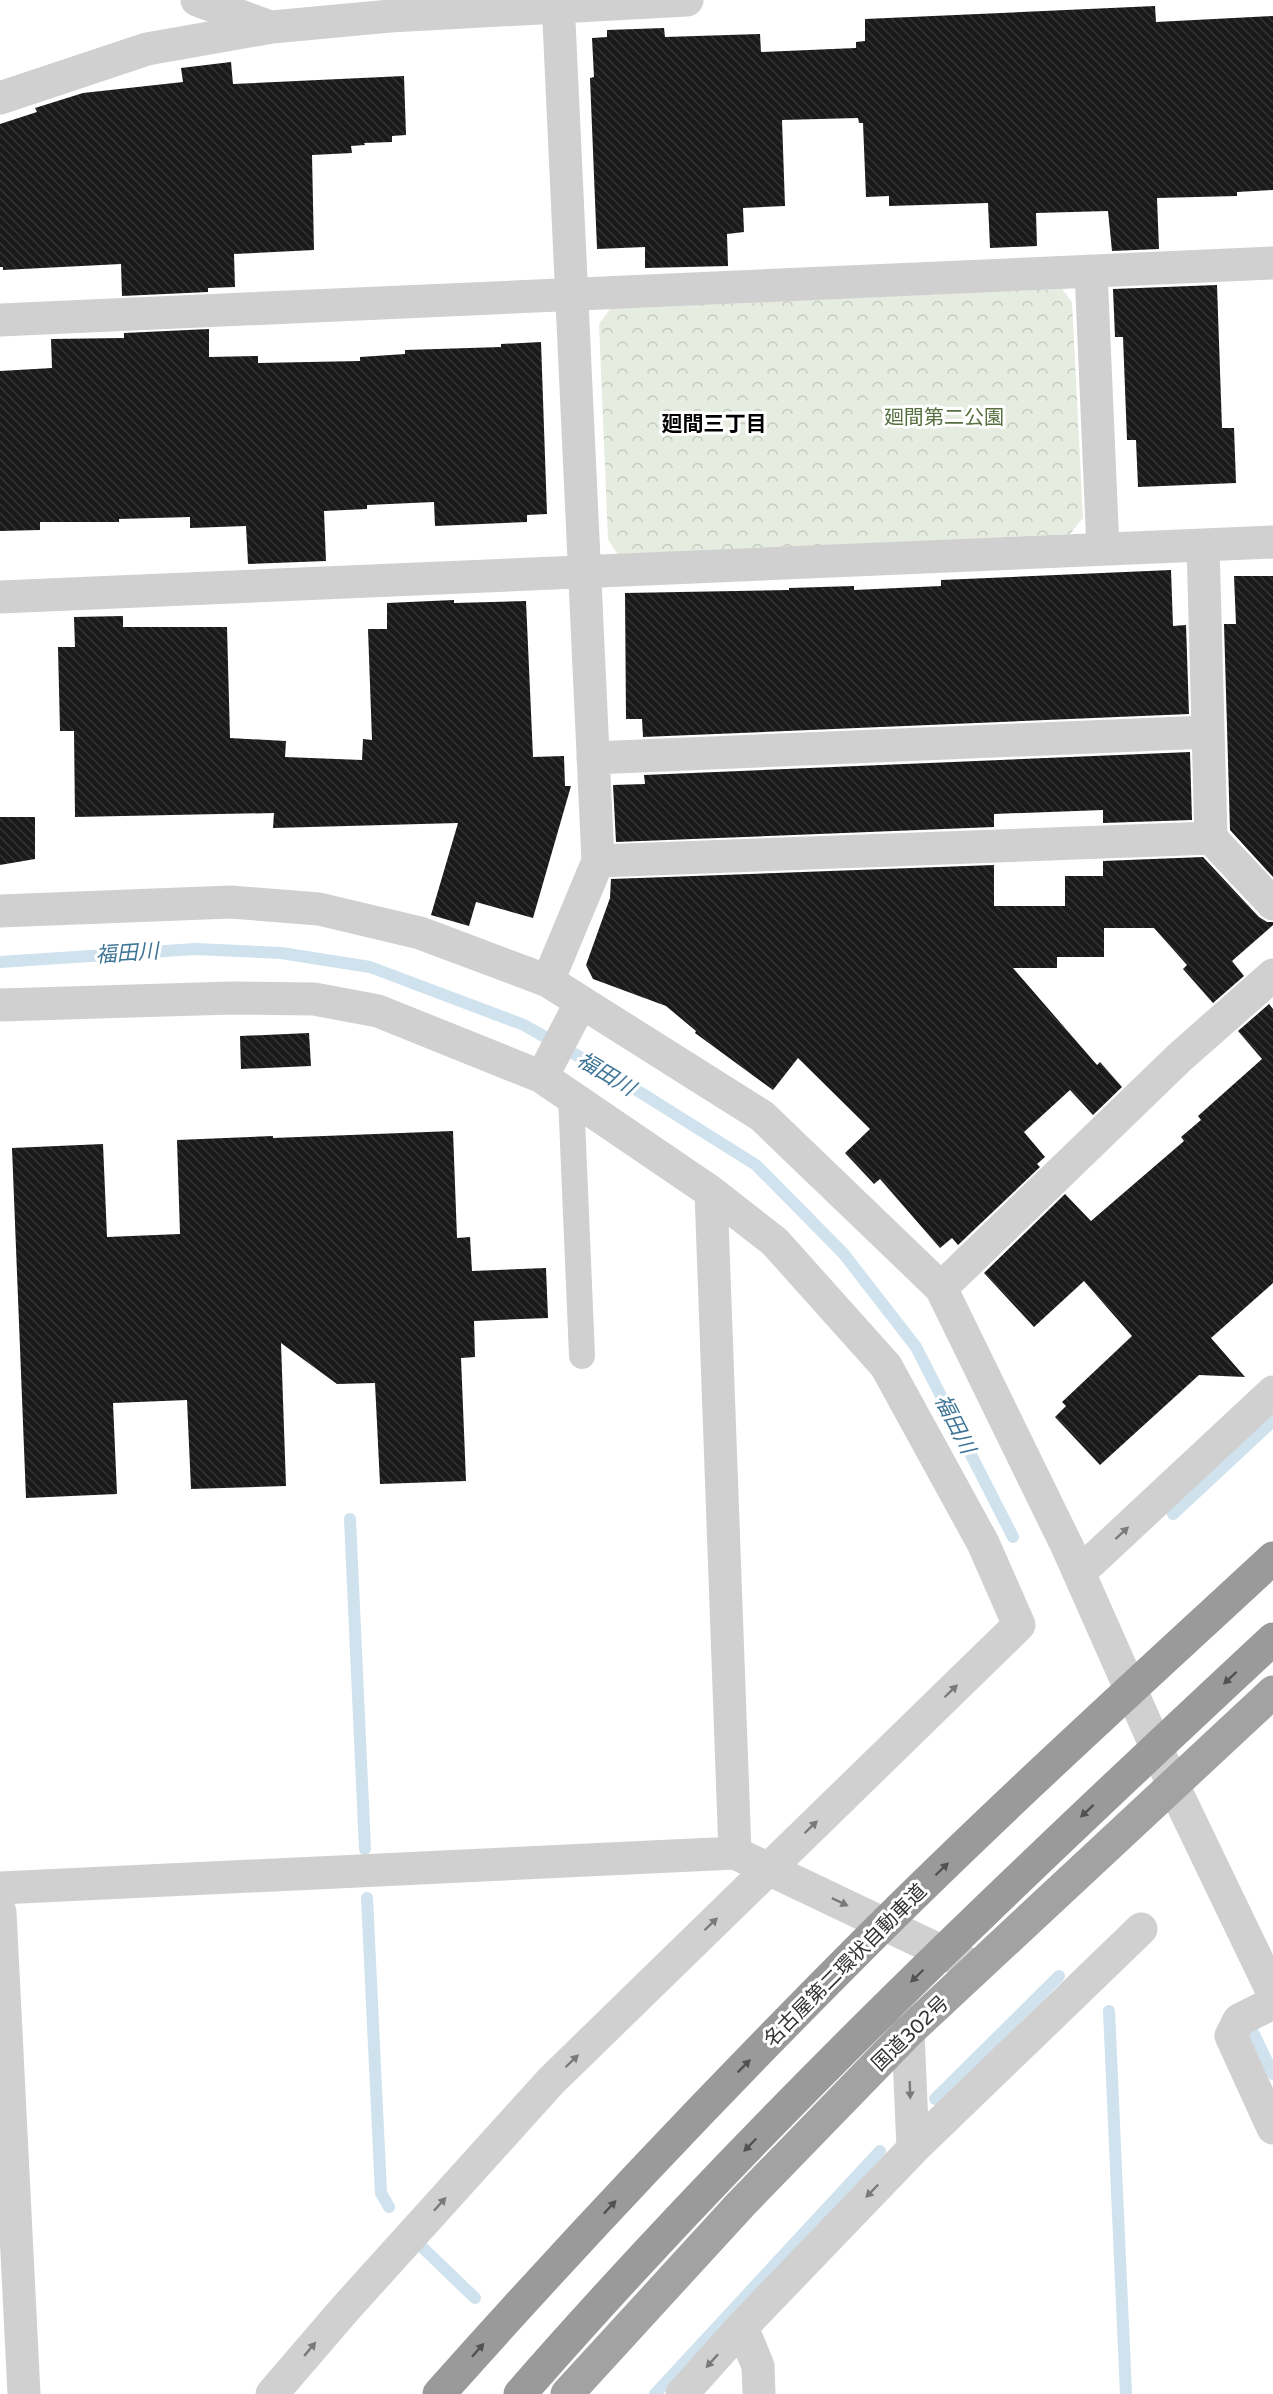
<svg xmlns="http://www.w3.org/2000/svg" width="1273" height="2394" font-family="'Varela Round','Noto Sans JP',sans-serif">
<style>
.park{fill:url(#park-crowns)}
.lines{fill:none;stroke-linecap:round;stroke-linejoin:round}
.stream{stroke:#cfe2ee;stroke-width:12}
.building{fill:url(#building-back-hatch)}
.service{stroke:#d0d0d0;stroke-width:26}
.minor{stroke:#d0d0d0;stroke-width:33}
.trunk{stroke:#a2a2a2;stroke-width:33}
.motorway-bridge{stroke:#9a9a9a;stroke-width:33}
.oneway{fill:#7a7a7a}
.oneway2{fill:#525252}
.labels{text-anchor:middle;stroke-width:6;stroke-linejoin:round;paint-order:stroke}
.park-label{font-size:20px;fill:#56703f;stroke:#fff}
.street-label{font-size:20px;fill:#333;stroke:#fff}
.neighbourhood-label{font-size:21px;font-weight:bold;fill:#000;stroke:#fff}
.water-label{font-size:21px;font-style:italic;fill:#3f7597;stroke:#fff}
</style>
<defs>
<pattern id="park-crowns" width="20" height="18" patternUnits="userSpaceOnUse" patternTransform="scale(1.5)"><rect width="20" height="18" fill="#e6ecdf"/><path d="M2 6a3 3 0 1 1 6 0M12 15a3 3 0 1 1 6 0" fill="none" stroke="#c6cbc0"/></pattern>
<pattern id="building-back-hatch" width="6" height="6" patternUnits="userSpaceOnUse" patternTransform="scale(1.5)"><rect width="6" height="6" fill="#1a1a1a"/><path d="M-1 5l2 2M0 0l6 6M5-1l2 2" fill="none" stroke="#333"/></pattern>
</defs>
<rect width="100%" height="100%" fill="#fff"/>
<path class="park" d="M1062,289L1072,302L1083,518L1070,534L618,555L608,539L599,324L610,309Z"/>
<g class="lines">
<path class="stream" d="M0,962L195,949L281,953L370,967L524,1025L627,1084L756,1165L843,1253L916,1347L1013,1537
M1173,1514L1273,1421
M350,1519L365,1849
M367,1898L381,2193L389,2207
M1109,2011L1126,2394
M1254,2034L1273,2074
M935,2099L1059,1976
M423,2248L475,2298
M655,2394L880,2151"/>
</g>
<path class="building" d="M1155,6L1156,22L1273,16V190L1237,192V196L1157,198L1159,249L1112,251L1108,211L1036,213L1037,246L990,248L988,203L889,206V196L866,197L863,123H859L858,118L782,120L785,206L743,208L744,232L727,234L728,266L645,268V247L597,249L590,78L594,77L592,38L607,37V30L664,28L665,37L760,34L761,52L856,48V42L865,41V19Z
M231,62L233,84L404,76L406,135L392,136V142L364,143L365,145L351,146L352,153L312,155L314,250L234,254L235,287L208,288V292L122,296L121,264L3,270V267H0V124L37,112L35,108L83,93L183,82L181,68Z
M1217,285L1222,428H1234L1236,483L1138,487L1136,440H1127L1123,337H1115L1113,289Z
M209,329V357L258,356V363L360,361V357L405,354V350L501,347V344L541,342L547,514L527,515V522L435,526L434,502L367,505V509L324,511L326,561L248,564L246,526L190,528V517L119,519V522H40V530L0,531V371L52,368L51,339L124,338V333Z
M1171,570L1173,626L1186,625L1189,714L643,737L642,719H626L625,593L789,590V588L854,586V590L941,586V580Z
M1234,576H1273V877L1230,830L1224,624H1236Z
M454,600V603L526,601L533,757L564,756L565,786H571L533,918L476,902L469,926L431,915L458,823L273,828L274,813L75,817L74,731H60L58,647H75L74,617L123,616V627H227L230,738L286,741L285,757L362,760L363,739L372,740L368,629H387V603Z
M1190,752L1192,820L1103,823V810L994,814V827L616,842L613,785L645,784L644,775Z
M0,817H35V859L0,865Z
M1203,857L1259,917L1267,922H1273V925L1232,961L1244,976L1213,1003L1183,969L1187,965L1154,928H1104V957H1057V968H1013L1097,1065L1100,1062L1122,1087L1093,1115L1070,1090L1024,1132L1045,1157L1037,1164L1040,1167L958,1245L952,1238L940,1248L880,1179L874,1184L845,1153L870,1129L798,1058L773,1090L695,1033L696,1031L666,1006L593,979L586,965L610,898L611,879L994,865V906H1065V876H1103V861Z
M1269,1004L1273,1009V1283L1211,1338L1245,1377L1199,1375L1100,1465L1055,1417L1066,1406L1062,1402L1132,1336L1084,1281L1034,1327L984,1273L1065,1194L1091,1221L1184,1141L1181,1137L1201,1120L1198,1116L1262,1059L1238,1031Z
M309,1033L311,1066L241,1069L240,1036Z
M453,1131L457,1238L470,1237L472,1271L546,1268L548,1318L474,1321L475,1357L461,1358L466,1481L380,1484L375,1383L337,1384L281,1343L286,1486L191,1489L187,1400L113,1403L117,1494L26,1498L12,1148L103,1144L107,1237L180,1234L177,1140L273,1136V1138Z"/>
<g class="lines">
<path class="service" d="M571,1096L582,1356"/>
<path class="minor" d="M197,0L270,27
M0,98L147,49L272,27L390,16L687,0
M1091,271L1103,549
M0,320L1273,263
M1203,545L1211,838
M0,597L1273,542
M593,758L1208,732
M598,861L1211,838L1273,904
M0,911L231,902L319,909L420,933L548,981L762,1116L941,1288L1067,1546L1173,1785L1273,1993
M548,981L598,861L558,0
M0,1005L232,998L314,999L378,1011L542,1077L711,1192L775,1242L886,1366L983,1543L1019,1625L551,2081L345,2309L272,2394
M542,1077L581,1002
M711,1192L735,1853
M941,1288L1179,1058L1273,975
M1079,1573L1273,1392
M0,1888L735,1853L968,1964
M0,1912L24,2394
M1273,2003L1239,2020L1231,2036L1273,2128
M908,2032L913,2149
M742,2327L758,2366L759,2394
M682,2394L742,2327L913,2149L1141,1929"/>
<path class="trunk" d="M567,2394L741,2204L908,2032L1273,1692"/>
<path class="motorway-bridge" d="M439,2394C577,2239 720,2088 867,1941C999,1809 1137,1684 1273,1558
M520,2394C754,2126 1013,1881 1273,1639"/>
</g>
<defs><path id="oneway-solid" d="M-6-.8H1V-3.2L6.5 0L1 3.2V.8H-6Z" transform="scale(1.5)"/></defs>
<g class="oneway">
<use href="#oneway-solid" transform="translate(1122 1533) rotate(-43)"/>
<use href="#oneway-solid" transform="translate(951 1691) rotate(-44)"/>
<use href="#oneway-solid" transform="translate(811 1827) rotate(-44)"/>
<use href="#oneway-solid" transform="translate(840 1902) rotate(26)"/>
<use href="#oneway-solid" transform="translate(711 1924) rotate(-44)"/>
<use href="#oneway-solid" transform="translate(572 2061) rotate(-44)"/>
<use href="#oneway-solid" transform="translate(910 2090) rotate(88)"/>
<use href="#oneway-solid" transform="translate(872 2191) rotate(134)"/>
<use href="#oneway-solid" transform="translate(440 2204) rotate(-48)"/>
<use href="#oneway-solid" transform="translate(310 2349) rotate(-50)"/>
<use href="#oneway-solid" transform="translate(712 2361) rotate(132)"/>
</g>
<g class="oneway2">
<use href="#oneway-solid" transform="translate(1230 1678) rotate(137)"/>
<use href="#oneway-solid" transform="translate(1087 1811) rotate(137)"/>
<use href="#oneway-solid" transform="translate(942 1869) rotate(-44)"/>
<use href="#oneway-solid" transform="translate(917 1976) rotate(136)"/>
<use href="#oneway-solid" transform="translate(744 2066) rotate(-45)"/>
<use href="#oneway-solid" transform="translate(750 2145) rotate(134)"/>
<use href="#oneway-solid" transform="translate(610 2207) rotate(-47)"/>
<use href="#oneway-solid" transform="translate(478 2350) rotate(-48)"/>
</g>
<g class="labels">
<g class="park-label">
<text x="944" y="424">廻間第二公園</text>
</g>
<g class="street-label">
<text transform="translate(845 1965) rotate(-45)" y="7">名古屋第二環状自動車道</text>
<text transform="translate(910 2033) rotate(-44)" y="7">国道302号</text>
</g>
<g class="neighbourhood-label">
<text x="714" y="431">廻間三丁目</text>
</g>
<g class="water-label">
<text transform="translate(127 953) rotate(-4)" y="7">福田川</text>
<text transform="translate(606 1074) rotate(31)" y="7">福田川</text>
<text transform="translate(955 1424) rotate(63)" y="7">福田川</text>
</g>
</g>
</svg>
